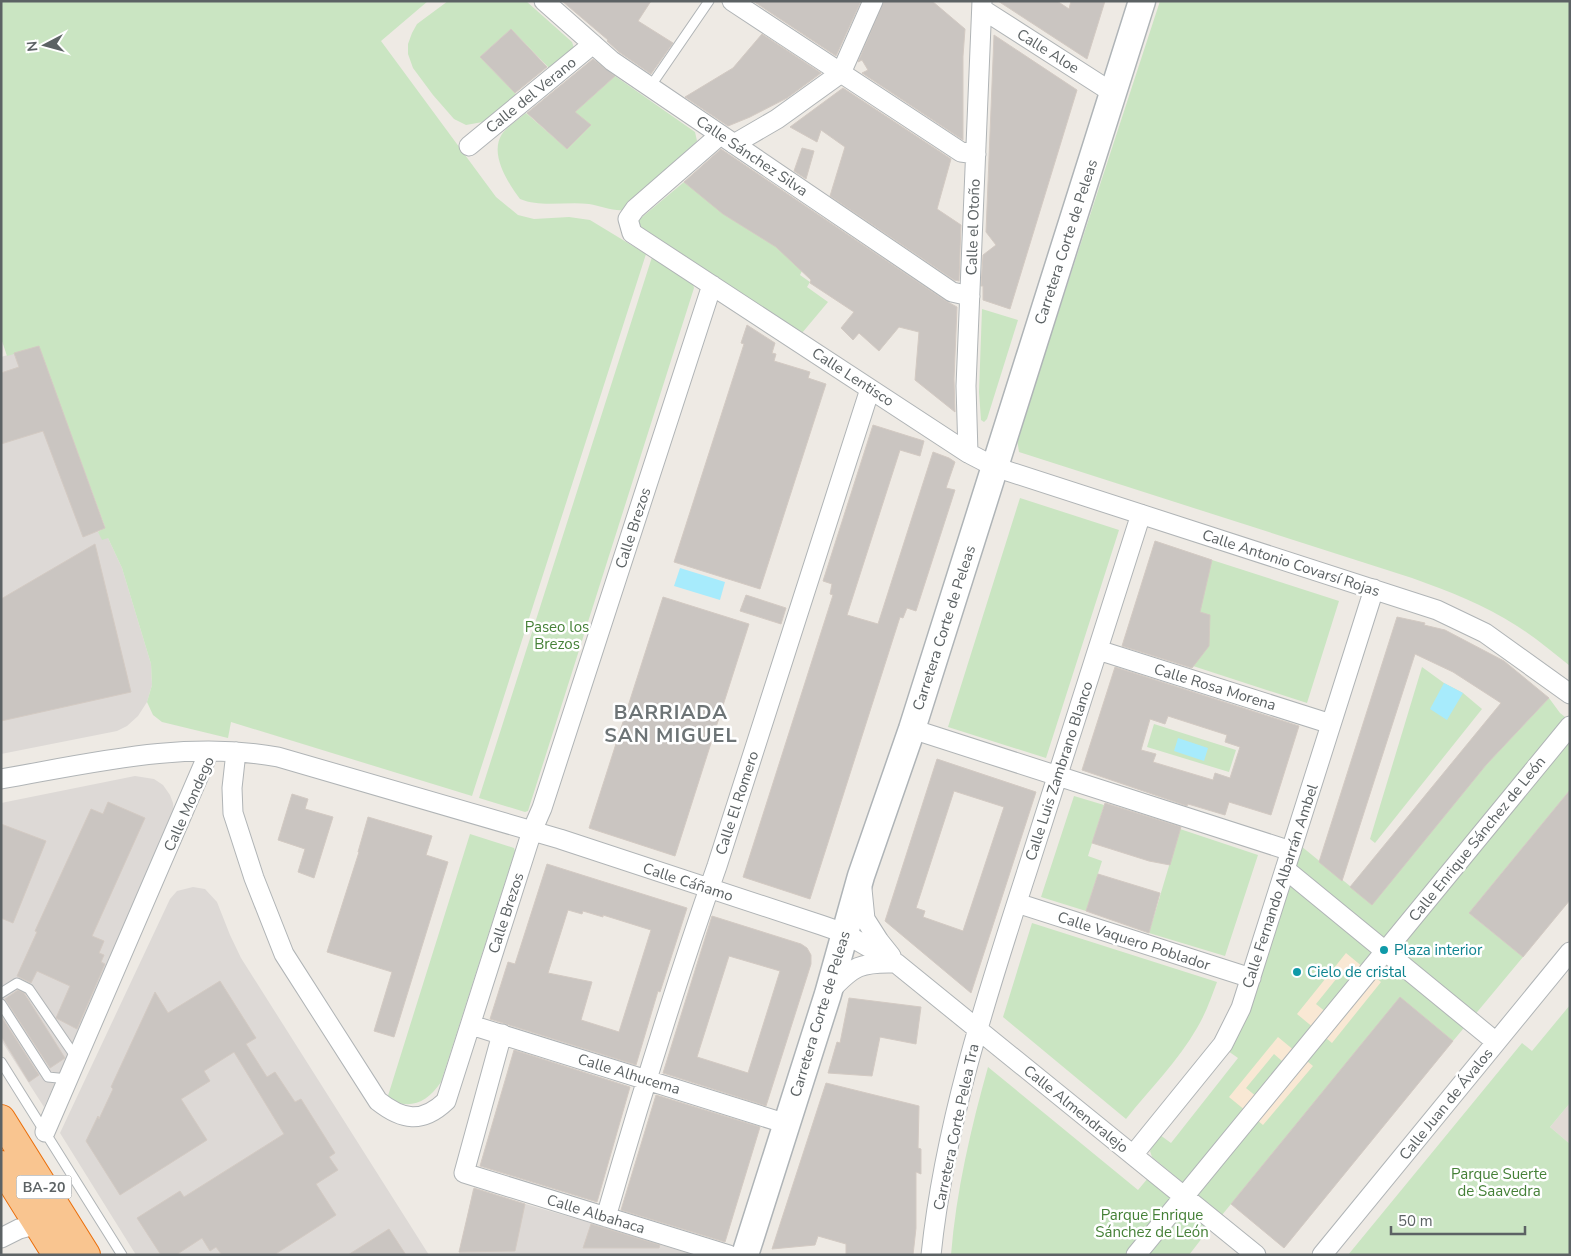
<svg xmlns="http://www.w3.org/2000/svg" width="1571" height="1256" font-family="'Nunito Sans',sans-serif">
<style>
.industrial{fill:#ddd9d6}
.education{fill:#e1dbd5}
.green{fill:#cae5c2}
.sand{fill:#f9e8d4;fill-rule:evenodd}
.water{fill:#a7ebfc}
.building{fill:#cac5c1;stroke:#d3cac3;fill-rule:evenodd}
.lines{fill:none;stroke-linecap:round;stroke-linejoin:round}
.lane-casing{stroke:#b0b4b6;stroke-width:11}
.street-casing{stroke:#b0b4b6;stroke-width:21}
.secondary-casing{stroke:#afb4b7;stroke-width:29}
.highway-casing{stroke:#ea6d09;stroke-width:30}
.lane{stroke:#fff;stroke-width:9}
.street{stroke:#fff;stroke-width:19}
.secondary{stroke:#fff;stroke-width:26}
.highway{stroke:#f9c590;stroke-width:28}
.culture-dot{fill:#0f9aa8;stroke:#fff;stroke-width:2}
.labels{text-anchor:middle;stroke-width:5;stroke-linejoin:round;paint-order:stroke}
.shield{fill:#fff;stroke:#8d9192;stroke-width:1}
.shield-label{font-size:14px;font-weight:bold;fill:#5c6264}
.street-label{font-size:15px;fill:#5c6264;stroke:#fff}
.park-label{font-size:15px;fill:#458037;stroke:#fff}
.culture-label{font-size:15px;fill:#0d838f;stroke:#fff;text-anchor:start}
.district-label{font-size:20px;font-weight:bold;letter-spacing:1px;fill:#6d7476;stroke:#fff}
</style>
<rect width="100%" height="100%" fill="#eeeae4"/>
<path class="industrial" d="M39,346L105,528L98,531L108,538L122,568L151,664L152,685L147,702L138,716L127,726L117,731L1,754V357Z
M135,776L154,779L163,785L170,795L173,803L174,814L109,965L44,1107L1,1040V803Z
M193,887L205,889L217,902L230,935L241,958L429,1255H136L60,1133L170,899L177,891Z
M473,1189L591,1223L694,1255H459Z"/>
<path class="education" d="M1570,1103V1144L1550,1127Z"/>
<path class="green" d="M1,1H428L381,41L496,197L518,215L534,219L569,217L590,220L646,254L472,796L231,722L228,738L162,722L153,715L147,702L152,685L151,664L122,568L108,538L102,540L98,532L105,527L39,347L7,356L1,338Z
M448,1H526L572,42L574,48L550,69L511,29L480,57L516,94L488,121L466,125L454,119L433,95L413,68L408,54V44L412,33L417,24Z
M1160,1H1570V666C1553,653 1536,638 1517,626C1485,605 1448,591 1412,578L1019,452L1017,439Z
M615,76L695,132L697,141L624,210C612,211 601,206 589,204C566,201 542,208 520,199C508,183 489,154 502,134C508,126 519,119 526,113L567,149L575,112Z
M684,182L784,252L802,271L800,275L810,282L807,287L828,302L802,333L635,223Z
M652,257L693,284L694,288L528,811L525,812L479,798Z
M982,309L1018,320L987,419L984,422L981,420L979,392Z
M1020,498L1119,530L1046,758L948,727Z
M1212,560L1339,601L1307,703L1193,666L1195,611Z
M1422,667L1444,683L1463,693L1482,709L1375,843L1370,839Z
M1549,698L1560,713L1570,721V790L1469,913L1523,957L1453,1041L1400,998L1222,1215L1152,1157L1150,1151L1160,1135L1171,1143L1238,1058L1228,1051L1301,846L1372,904L1486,765Z
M1154,724L1236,750L1229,772L1147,747Z
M1074,796L1104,805L1088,856L1102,861L1086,911L1041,897Z
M1180,829L1258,855L1225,956L1149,933Z
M470,834L514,848L515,851L441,1082C427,1103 410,1110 387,1099Z
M1032,923L1217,982C1211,998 1206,1013 1197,1028C1178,1061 1150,1089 1126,1119L1003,1017Z
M1570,1005V1103L1550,1127L1570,1144V1255H1348L1522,1043L1532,1051Z
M988,1067L1138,1190L1148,1178L1209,1229L1189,1255H951C956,1191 971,1128 988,1067Z"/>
<path class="sand" d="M1346,953L1381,982L1332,1043L1297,1014ZM1341,973L1357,986L1332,1017L1316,1004Z
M1278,1037L1313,1066L1263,1125L1229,1097ZM1274,1054L1290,1068L1263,1102L1246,1088Z"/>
<path class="water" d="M680,568L725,582L720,600L674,586Z
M1444,683L1463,693L1447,720L1430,709Z
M1178,738L1208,748L1204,761L1174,751Z"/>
<path class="building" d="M562,1H651L638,21L673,43L651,74L619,52L607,41L608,40Z
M753,1H861L836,56Z
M884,1H932L965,29L963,56V140L862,73L868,70L862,60L858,62Z
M998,1H1057L1069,9L1071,1H1105L1087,59Z
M511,29L547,67L515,93L480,57Z
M762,34L821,73L787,98L750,117L728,126L685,97L733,68Z
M994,35L1077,90L1010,309L983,300V286H981L983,255L996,245L986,232Z
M593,59L615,76L575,112L591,125L567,149L527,113Z
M843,88L951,159L937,209L961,225L959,281L954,280L830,196L845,147L821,130L817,142L790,127Z
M802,148L814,151L806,179L794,171Z
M721,149L946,301L957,307L954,379L955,412L915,380L919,332L899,327L879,351L859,333L853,340L841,328L854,312L810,283L811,280L776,247L723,214L684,182Z
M747,325L775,343L772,353L776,354L774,361L810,372L808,378L826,384L760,589L674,562L744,344L741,343Z
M39,346L105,528L83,537L43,431L1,444V373L19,367L14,353Z
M873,425L924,441L920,456L900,450L847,615L878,624L933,452L949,458L955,462L946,488L955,490L916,611L907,608L903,618L900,617L810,899L743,877L833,595L830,594L832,584L823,581Z
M1155,541L1212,560L1200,612L1210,615L1209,646L1192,668L1122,646Z
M95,544L131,692L1,721V599Z
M746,595L786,608L781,624L740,611Z
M663,597L749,624L675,856L589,828Z
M1397,617L1425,623L1424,625L1445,630L1504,661L1549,698L1486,765L1372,905L1350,887L1501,703L1453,672L1415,654L1342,881L1319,862Z
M1115,667L1299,726L1271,815L1229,802L1225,815L1188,804L1187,806L1082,770ZM1168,716L1227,735L1225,742L1240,747L1230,778L1215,773L1213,780L1153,762L1156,754L1141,750L1150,719L1165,724Z
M937,759L1036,792L971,993L885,921ZM954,791L1004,807L963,931L923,917L925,911L916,908Z
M1570,790V900L1523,957L1469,913Z
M292,794L308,799L305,809L333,817L314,878L298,872L305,849L278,840Z
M108,802L145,818L92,936L104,941L99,953L104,955L101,962L105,964L77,1029L56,1018L70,986L37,971L31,983L17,976L37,932L35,931L91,809L103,814Z
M1105,803L1181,827L1170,865L1149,861L1092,843Z
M368,817L432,836L426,855L448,862L394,1037L374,1031L392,972L327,952L359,852H358Z
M1,824L46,841L13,923L1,918Z
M547,864L687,908L660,992L658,991L636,1065L490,1019L508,962L515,964ZM568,910L582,914L583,911L603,917V915L651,930L619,1032L581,1020L592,982L548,973Z
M1098,874L1160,893L1149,933L1086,911Z
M712,916L801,944L807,948L811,955V964L766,1106L663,1073ZM729,956L780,971L748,1073L697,1057Z
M220,981L256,1038L246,1044L267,1077L275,1072L295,1102L301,1099L335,1153L329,1157L338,1170L316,1184L336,1215L274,1255H222L216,1247L210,1251L202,1238L176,1255H161L137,1218L180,1191L184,1197L284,1134L234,1052L204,1071L210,1081L181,1099L207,1140L120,1195L86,1141L98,1116L99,1119L113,1089L111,1087L155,992L168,1013Z
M18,990L24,993L65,1058L50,1068L5,999Z
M1400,997L1453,1041L1284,1248L1231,1204Z
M849,998L921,1007L916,1044L880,1037L872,1076L828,1073L837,1042L840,1043Z
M1,1016L39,1075L29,1082L1,1036Z
M514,1050L630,1087L597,1202L480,1166Z
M826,1083L919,1106L918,1148L921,1149V1174L916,1172V1228L913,1255H846V1244L818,1236L815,1245L772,1249Z
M656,1095L760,1127L725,1242L621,1210Z
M474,1188L525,1204L515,1251L459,1252Z
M591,1224L660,1245L659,1248H583Z
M389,1229L406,1255H348Z"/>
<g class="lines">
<defs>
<path id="lane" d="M650,87L709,1
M1,993L17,983L29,989L77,1059
M1,1004L48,1077L68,1079
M1,1062L122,1255"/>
<path id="street" d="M544,1L612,61L952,292L970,296
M732,1L961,152L976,154
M982,9L1113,93
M720,135L635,209L628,219L632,233L968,453L995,467L1437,610L1485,633L1570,694
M734,144L777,119L841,73L873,1
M469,146L593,44
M968,453L966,386L982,1
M1098,650L1331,724
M912,729L1291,851
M236,752L232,788L233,813L254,878L284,954L378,1101C402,1120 422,1124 446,1101L532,831L542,808L712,285
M1,779C92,763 186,740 278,757L560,839L821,925L844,933L896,963L1256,1255
M1285,869L1496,1042
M862,889L865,919L879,941L891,956
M1017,903L1251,978
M830,991C853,966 861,962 895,963
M471,1025L787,1124
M502,1034L464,1173L729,1255
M45,1132L209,752
M1133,1155L1223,1044L1241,1008L1374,589
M606,1217C640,1099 676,982 717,866L870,389
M1,1238L19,1229L38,1224
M931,1255C945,1121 988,992 1029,865C1066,748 1103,631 1141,514
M1136,1255L1570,726
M1322,1255L1570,952"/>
<path id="secondary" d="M745,1255L828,994L861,876L912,729L1142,1"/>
<path id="highway" d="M1,1119L86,1255
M1,1165L57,1255"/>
</defs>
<use href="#lane" class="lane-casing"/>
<use href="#street" class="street-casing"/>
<use href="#secondary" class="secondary-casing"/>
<use href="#highway" class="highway-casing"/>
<use href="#lane" class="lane"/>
<use href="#street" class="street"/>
<use href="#secondary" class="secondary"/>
<use href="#highway" class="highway"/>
</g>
<g class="culture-dot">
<circle cx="1384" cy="950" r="5"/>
<circle cx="1297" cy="972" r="5"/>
</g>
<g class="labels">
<rect class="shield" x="16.5" y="1175.5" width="55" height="23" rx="4"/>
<g class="shield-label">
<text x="44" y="1192">BA-20</text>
</g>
<g class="street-label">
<text transform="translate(1048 51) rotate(32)" y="5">Calle Aloe</text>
<text transform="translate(531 95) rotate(-39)" y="5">Calle del Verano</text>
<text transform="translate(752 156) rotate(34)" y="5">Calle Sánchez Silva</text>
<text transform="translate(973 227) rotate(-88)" y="5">Calle el Otoño</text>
<text transform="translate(1066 242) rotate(-72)" y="5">Carretera Corte de Peleas</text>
<text transform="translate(853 377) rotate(33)" y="5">Calle Lentisco</text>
<text transform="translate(633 528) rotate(-72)" y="5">Calle Brezos</text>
<text transform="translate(1291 563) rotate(18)" y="5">Calle Antonio Covarsí Rojas</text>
<text transform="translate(944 628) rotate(-72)" y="5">Carretera Corte de Peleas</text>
<text transform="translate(1215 687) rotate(17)" y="5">Calle Rosa Morena</text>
<text transform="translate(1059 771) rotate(-72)" y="5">Calle Luis Zambrano Blanco</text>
<text transform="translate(737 803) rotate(-72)" y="5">Calle El Romero</text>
<text transform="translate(189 804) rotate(-66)" y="5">Calle Mondego</text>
<text transform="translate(1477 839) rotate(-51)" y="5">Calle Enrique Sánchez de León</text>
<text transform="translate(688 882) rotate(18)" y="5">Calle Cáñamo</text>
<text transform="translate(1280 886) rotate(-72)" y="5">Calle Fernando Albarrán Ambel</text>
<text transform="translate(506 913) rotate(-72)" y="5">Calle Brezos</text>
<text transform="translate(1134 941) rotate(18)" y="5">Calle Vaquero Poblador</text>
<text transform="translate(820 1014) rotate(-73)" y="5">Carretera Corte de Peleas</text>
<text transform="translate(629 1074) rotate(17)" y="5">Calle Alhucema</text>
<text transform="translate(1446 1104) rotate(-51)" y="5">Calle Juan de Ávalos</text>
<text transform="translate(1076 1109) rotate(39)" y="5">Calle Almendralejo</text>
<text transform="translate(956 1127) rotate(-78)" y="5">Carretera Corte Pelea Tra</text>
<text transform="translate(596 1214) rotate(17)" y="5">Calle Albahaca</text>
</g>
<g class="park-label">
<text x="557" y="632">Paseo los<tspan x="557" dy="17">Brezos</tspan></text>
<text x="1499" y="1179">Parque Suerte<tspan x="1499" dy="17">de Saavedra</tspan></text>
<text x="1152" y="1220">Parque Enrique<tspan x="1152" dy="17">Sánchez de León</tspan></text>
</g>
<g class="culture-label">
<text x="1394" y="955">Plaza interior</text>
<text x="1307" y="977">Cielo de cristal</text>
</g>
<g class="district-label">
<text x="671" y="719">BARRIADA<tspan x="671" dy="23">SAN MIGUEL</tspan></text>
</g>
</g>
<rect width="1571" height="1256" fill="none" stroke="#5c6264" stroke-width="5"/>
<g transform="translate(45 45) rotate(264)" stroke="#ffffff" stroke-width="4" paint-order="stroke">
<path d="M0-4L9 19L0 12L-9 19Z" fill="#5c6264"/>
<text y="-8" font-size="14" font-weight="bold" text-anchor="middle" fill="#5c6264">N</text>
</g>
<path d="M1391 1226v8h134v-8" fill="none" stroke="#5c6264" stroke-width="2.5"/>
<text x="1398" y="1226" font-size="15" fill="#5c6264" stroke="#ffffff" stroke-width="4" paint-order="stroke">50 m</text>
</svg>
